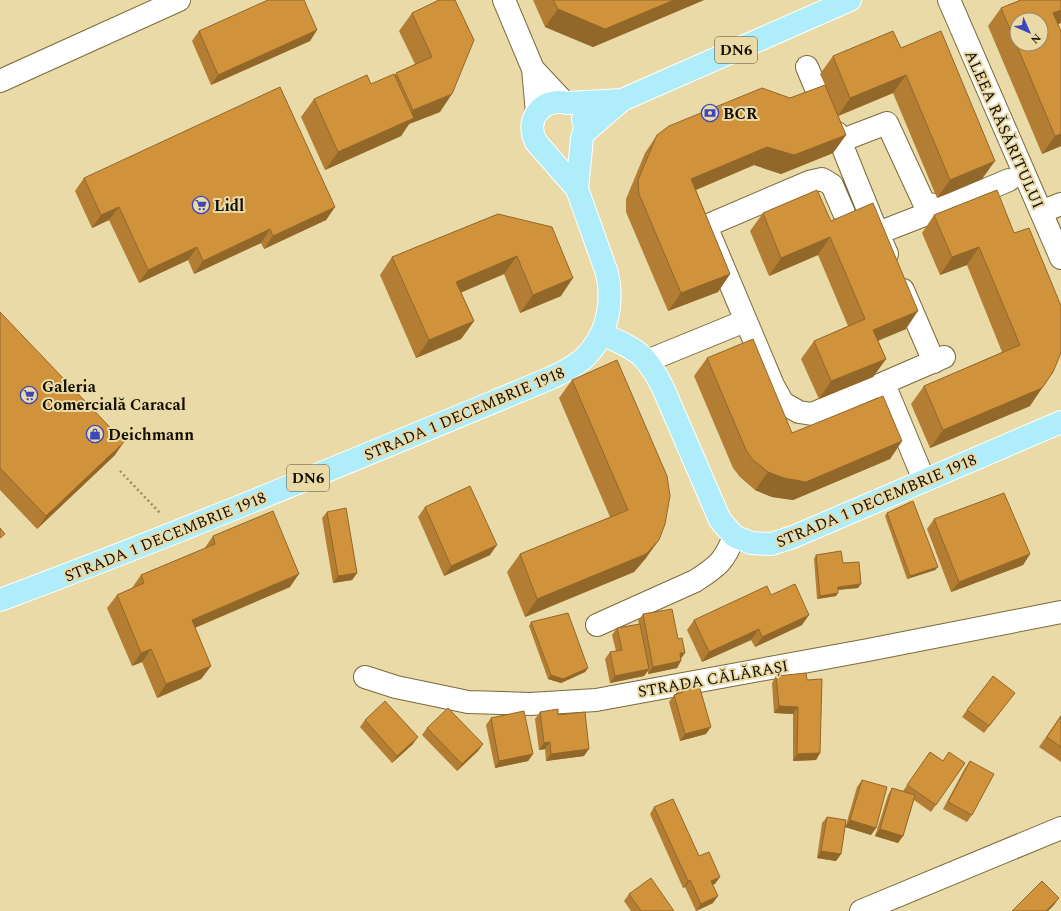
<svg xmlns="http://www.w3.org/2000/svg" width="1061" height="911" font-family="Spectral,serif">
<style>
.lines{fill:none;stroke-linecap:round;stroke-linejoin:round}
.minor-casing{stroke:#796a3a;stroke-width:24}
.major-casing{stroke:#fff;stroke-width:24}
.path{stroke:#988c67;stroke-width:2.5;stroke-dasharray:2 3;stroke-linecap:butt}
.minor{stroke:#fff;stroke-width:22}
.major{stroke:#b0edfa;stroke-width:22}
.wall{fill:#b37e34}
.shaded-wall{fill:#92672a}
.building{fill:#d0933c;stroke:#92672a;fill-rule:evenodd}
.labels{text-anchor:middle;stroke-width:4;stroke-linejoin:round;paint-order:stroke}
.shield{fill:#eadaa7;stroke:#544c32;stroke-width:1}
.shield-label{font-size:15px;font-weight:bold;fill:#140f00}
.poi-label{font-size:16px;font-weight:bold;fill:#140f00;stroke:#eadaa7;text-anchor:start}
.street-label{font-size:16px;fill:#140f00;stroke:#eadaa7}
</style>
<rect width="100%" height="100%" fill="#eadaa7"/>
<g class="lines">
<defs>
<path id="minor" d="M504,0L533,69L537,113
M949,0L1061,258
M807,67L818,93
M533,69L564,102
M0,81L179,0
M837,133L877,232
M840,141L887,123L924,203L945,207
M1041,212L1061,204
M844,213L832,185L822,179L809,182L706,226L773,385L783,403L799,412L812,414L944,357
M887,254L878,233L945,207L1009,180
M903,290L934,362
M647,361L745,321
M884,384L924,480
M597,625L695,581C717,567 725,561 734,536
M365,677L396,687L468,702L530,704L596,700L868,650L1061,612
M861,911L1061,828"/>
<path id="major" d="M584,133L622,100L850,0
M577,189L582,138L585,128L583,119
M602,334C636,349 646,353 663,388L720,520L734,536L751,543L771,544L793,537L1061,422
M0,600C185,531 368,454 551,378C562,373 573,367 583,359C607,337 614,304 607,273L577,189L536,142C524,119 543,97 567,103L622,100"/>
</defs>
<use href="#minor" class="minor-casing"/>
<use href="#major" class="major-casing"/>
<path class="path" d="M120,471L160,513"/>
<use href="#minor" class="minor"/>
<use href="#major" class="major"/>
</g>
<path class="wall" d="M439,0L440,112L409,124L401,136L325,170L301,117L314,99L371,84L395,75L396,73L415,64L399,31L412,13Z
M533,0H704L593,47L545,27Z
M1020,0H1061L1058,24L1061,146L1042,154L988,26L1001,8Z
M317,30L310,41L211,85L192,41L199,31Z
M901,48L982,179L937,198L893,93L838,116L846,135L833,153L781,174L754,165L696,190L730,274L718,292L668,311L626,212V199L645,153L657,135L790,98L825,85L820,74L833,56Z
M84,178L335,207L326,220L264,249L261,243L194,274L188,260L139,283L109,220L92,228L75,191Z
M997,190L1030,406L930,448L911,404L924,386L1002,352L967,265L940,275L922,233L934,215Z
M763,213L831,221L906,329L878,340L886,359L873,377L819,399L801,359L814,341L848,326L818,255L769,276L750,231Z
M498,214L561,296L520,313L504,274L461,292L474,321L461,339L416,358L380,275L392,257Z
M0,312L115,455L37,529L0,490Z
M707,358L792,433L902,441L890,459L793,500L772,497L755,490L740,477L733,468L694,376Z
M617,360L646,558L634,572L525,617L507,572L520,554L610,517L559,398L572,380Z
M425,507L490,555L444,576L418,517Z
M327,512L357,573L352,580L333,583L322,518Z
M887,513L938,567L935,570L907,579L885,516Z
M934,519L1030,554L1023,565L951,592L927,529Z
M213,536L290,587L195,628L211,666L201,679L157,698L142,662L132,666L107,608L117,595L132,588L141,575L204,549Z
M816,555L843,563L858,588L838,590L836,596L817,599L814,559Z
M771,595L802,625L755,647L751,640L702,662L687,630L694,620Z
M643,614L681,658L677,668L648,674V671L644,676L610,683L605,659L610,652L616,651L612,635L617,628L639,624L638,621Z
M531,622L588,668L585,672L561,683L548,679L529,626Z
M776,676L807,680L820,753L816,760L793,761V714L774,713L772,683Z
M681,685L693,686L706,734L680,741L669,702L674,695L676,694V692Z
M1015,693L984,733L962,717L967,710Z
M540,712L558,715L584,756L546,761L545,749L539,750L535,719Z
M1061,715V762L1039,747Z
M491,718L533,754L528,761L495,768L486,725Z
M365,720L413,744L392,763L360,727Z
M427,728L483,744L478,751L457,771L422,735Z
M930,752L943,761L965,763L931,812L914,800L903,836L898,843L875,836L888,795L892,788L903,791Z
M970,761L972,815L967,822L943,809L965,768Z
M862,780L876,828L871,835L845,827L841,854L836,861L817,858L822,823L827,817L846,825L857,787Z
M654,807L699,856L715,884H713V903L696,911L685,887L683,888L650,814Z
M629,894L674,911H631L624,901Z"/>
<path class="shaded-wall" d="M674,0H704L593,47L545,27L558,9Z
M1061,10V23L1041,31L1053,13Z
M317,30L310,41L211,85L218,75Z
M906,75L893,93L838,116L850,98Z
M452,94L440,112L409,124L401,136L325,170L338,152L405,122L413,110Z
M1061,134V146L1042,154L1055,136Z
M846,135L833,153L781,174L754,165L679,197L691,179L767,147Z
M995,161L982,179L937,198L950,180Z
M119,207L109,220L92,228L101,215Z
M335,207L326,220L264,249L273,236Z
M270,229L261,243L194,274L203,261Z
M830,237L818,255L769,276L781,258Z
M197,247L188,260L139,283L148,270Z
M979,247L967,265L940,275L952,257Z
M517,256L504,274L444,300L456,282Z
M730,274L718,292L668,311L681,293Z
M573,278L561,296L520,313L533,295Z
M918,311L906,329L861,348L873,330Z
M474,321L461,339L416,358L429,340Z
M886,359L873,377L819,399L831,381Z
M1053,372L1030,406L930,448L943,430Z
M902,441L890,459L793,500L772,497L755,490L768,472Z
M124,442L115,455L37,529L46,516Z
M659,540L646,558L634,572L525,617L537,599Z
M497,545L490,555L444,576L451,566Z
M1030,554L1023,565L951,592L959,582Z
M938,567L935,570L907,579L910,576Z
M357,573L352,580L333,583L338,576Z
M299,574L290,587L182,633L192,620Z
M861,584L858,588L835,590L838,587Z
M838,593L836,596L817,599L820,596Z
M809,615L802,625L755,647L762,637Z
M759,629L751,640L702,662L709,652Z
M151,649L142,662L132,666L141,653Z
M680,653H685L680,660Z
M681,661L677,668L648,674L653,667Z
M211,666L201,679L157,698L166,684Z
M588,668L585,672L561,683L548,679L551,675Z
M649,669L644,676L610,683L615,676Z
M779,706L798,707L793,714L774,713Z
M711,727L706,734L680,741L685,734Z
M418,737L413,744L392,763L397,756Z
M550,742L545,749L539,750L544,743Z
M483,744L478,751L457,771L462,764Z
M589,749L584,756L546,761L551,754Z
M820,753L816,760L793,761L797,754Z
M533,754L528,761L495,768L499,761Z
M850,820L876,828L871,835L845,827Z
M880,829L903,836L898,843L875,836Z
M821,851L841,854L836,861L817,858Z
M720,877L715,884L706,888L711,881Z
M690,880L685,887L683,888L688,881Z
M718,896L713,903L696,911L701,904Z
M1059,898L1054,905L1048,911H1046Z"/>
<path class="building" d="M268,0H304L317,30L218,75L199,31Z
M439,0H455L474,40L452,94L413,110L396,73L432,57L412,13Z
M553,0H674L605,29L558,9Z
M1021,0H1061V10L1053,13L1061,31V134L1055,136L1001,8ZM1017,20H1041V44H1017Z
M893,31L901,48L941,31L995,161L950,180L906,75L850,98L833,56Z
M394,74L414,118L338,152L314,99L367,75L371,84Z
M825,85L846,135L794,155L767,147L691,179L730,274L681,293L639,194L638,180L657,135L669,126L762,88L790,98Z
M280,87L335,207L273,236L270,229L203,261L197,247L148,270L119,207L101,215L84,178Z
M817,190L831,221L873,203L918,311L873,330L886,359L831,381L814,341L865,319L830,237L781,258L763,213Z
M997,190L1014,233L1029,228L1061,306V353L1053,372L1042,388L943,430L924,386L1020,345L979,247L952,257L934,215Z
M498,214L552,227L573,278L533,295L517,256L456,282L474,321L429,340L392,257Z
M0,312L124,442L46,516L0,468Z
M753,339L792,433L883,396L902,441L806,482L784,478L768,472L752,459L746,450L707,358Z
M617,360L667,476L670,496L665,524L659,540L646,554L537,599L520,554L628,510L572,380Z
M470,486L497,545L451,566L425,507Z
M1004,493L1030,554L959,582L934,519Z
M913,501L938,567L910,576L887,513Z
M346,508L357,573L338,576L327,512Z
M273,511L299,574L192,620L211,666L166,684L151,649L141,653L117,595L144,583L141,575L215,544L213,536Z
M0,528L5,534L0,538Z
M841,551L843,563L859,562L861,584L838,587V593L820,596L816,555Z
M795,584L809,615L762,637L759,629L709,652L694,620L767,586L771,595Z
M672,609L678,639L682,638L685,653H680L681,661L653,667L643,614Z
M568,613L588,668L563,679L551,675L531,622Z
M640,624L649,669L615,676L610,652L622,650L617,628Z
M806,673L807,680L822,679L820,753L797,754L798,707L779,706L776,676Z
M993,676L1015,693L989,726L967,710Z
M692,682L693,686L699,685L711,727L685,734L674,695L683,692L681,685Z
M385,701L418,737L397,756L365,720Z
M448,708L483,744L462,764L427,728Z
M558,709V715L585,712L589,749L551,754L550,742L544,743L540,712Z
M524,711L533,754L499,761L491,718Z
M1061,716V747L1047,737Z
M930,752L943,761L949,752L965,763L936,805L907,785Z
M970,761L994,774L972,815L948,802Z
M862,780L887,787L876,828L850,820Z
M892,788L915,795L903,836L880,829Z
M673,799L699,856L709,852L720,877L711,881L718,896L701,904L690,880L688,881L654,807Z
M827,817L846,820L841,854L821,851Z
M651,878L674,911H641L629,894Z
M1042,881L1059,898L1046,911H1012Z"/>
<defs>
<symbol id="bank-ring" viewBox="-11 -11 22 22"><circle r="9.5" fill="#eadaa7" stroke="#3c47bb" stroke-width="1.5"/><path d="M-6-4H6V4H-6ZM0-2.3a2.3 2.3 0 1 0 0 4.6a2.3 2.3 0 1 0 0-4.6Z" fill="#3c47bb"/></symbol>
<symbol id="supermarket-ring" viewBox="-11 -11 22 22"><circle r="9.5" fill="#eadaa7" stroke="#3c47bb" stroke-width="1.5"/><path d="M-6-5.5h2.5l.6 2H6L4.5 2H-2.5L-4.4-4H-6ZM-1.5 3.2a1.3 1.3 0 1 0 .1 0ZM3 3.2a1.3 1.3 0 1 0 .1 0Z" fill="#3c47bb"/></symbol>
<symbol id="shop-ring" viewBox="-11 -11 22 22"><circle r="9.5" fill="#eadaa7" stroke="#3c47bb" stroke-width="1.5"/><path d="M-5-2.5h2.3a2.7 3.5 0 0 1 5.4 0H5L5.5 6h-11ZM-1.5-2.5h3a1.5 2.3 0 0 0-3 0Z" fill="#3c47bb"/></symbol>
</defs>
<g fill-rule="evenodd">
<use href="#bank-ring" x="700" y="103" width="20" height="20"/>
<use href="#supermarket-ring" x="191" y="195" width="20" height="20"/>
<use href="#supermarket-ring" x="19" y="385" width="20" height="20"/>
<use href="#shop-ring" x="85" y="424" width="20" height="20"/>
</g>
<g class="labels">
<g class="shield">
<rect x="715" y="37" width="42" height="26" rx="3"/>
<rect x="287" y="465" width="42" height="26" rx="3"/>
</g>
<g class="shield-label">
<text x="736" y="55">DN6</text>
<text x="308" y="483">DN6</text>
</g>
<g class="poi-label">
<text x="723" y="119">BCR</text>
<text x="214" y="211">Lidl</text>
<text x="42" y="392">Galeria<tspan x="42" dy="18">Comercială Caracal</tspan></text>
<text x="108" y="440">Deichmann</text>
</g>
<g class="street-label">
<text transform="translate(1005 129) rotate(66)" y="6">ALEEA RĂSĂRITULUI</text>
<text transform="translate(464 413) rotate(-23)" y="6">STRADA 1 DECEMBRIE 1918</text>
<text transform="translate(876 500) rotate(-23)" y="6">STRADA 1 DECEMBRIE 1918</text>
<text transform="translate(165 536) rotate(-22)" y="6">STRADA 1 DECEMBRIE 1918</text>
<text transform="translate(713 678) rotate(-10)" y="6">STRADA CĂLĂRAȘI</text>
</g>
</g>
<g transform="translate(1029 32) rotate(135)"><circle r="19" fill="#eadaa7" stroke="#948964"/>
<path d="M0-3L7 15L0 10L-7 15Z" fill="#3c47bb"/>
<text y="-6" font-size="11" font-weight="bold" text-anchor="middle" fill="#140f00">N</text>
</g>
</svg>
